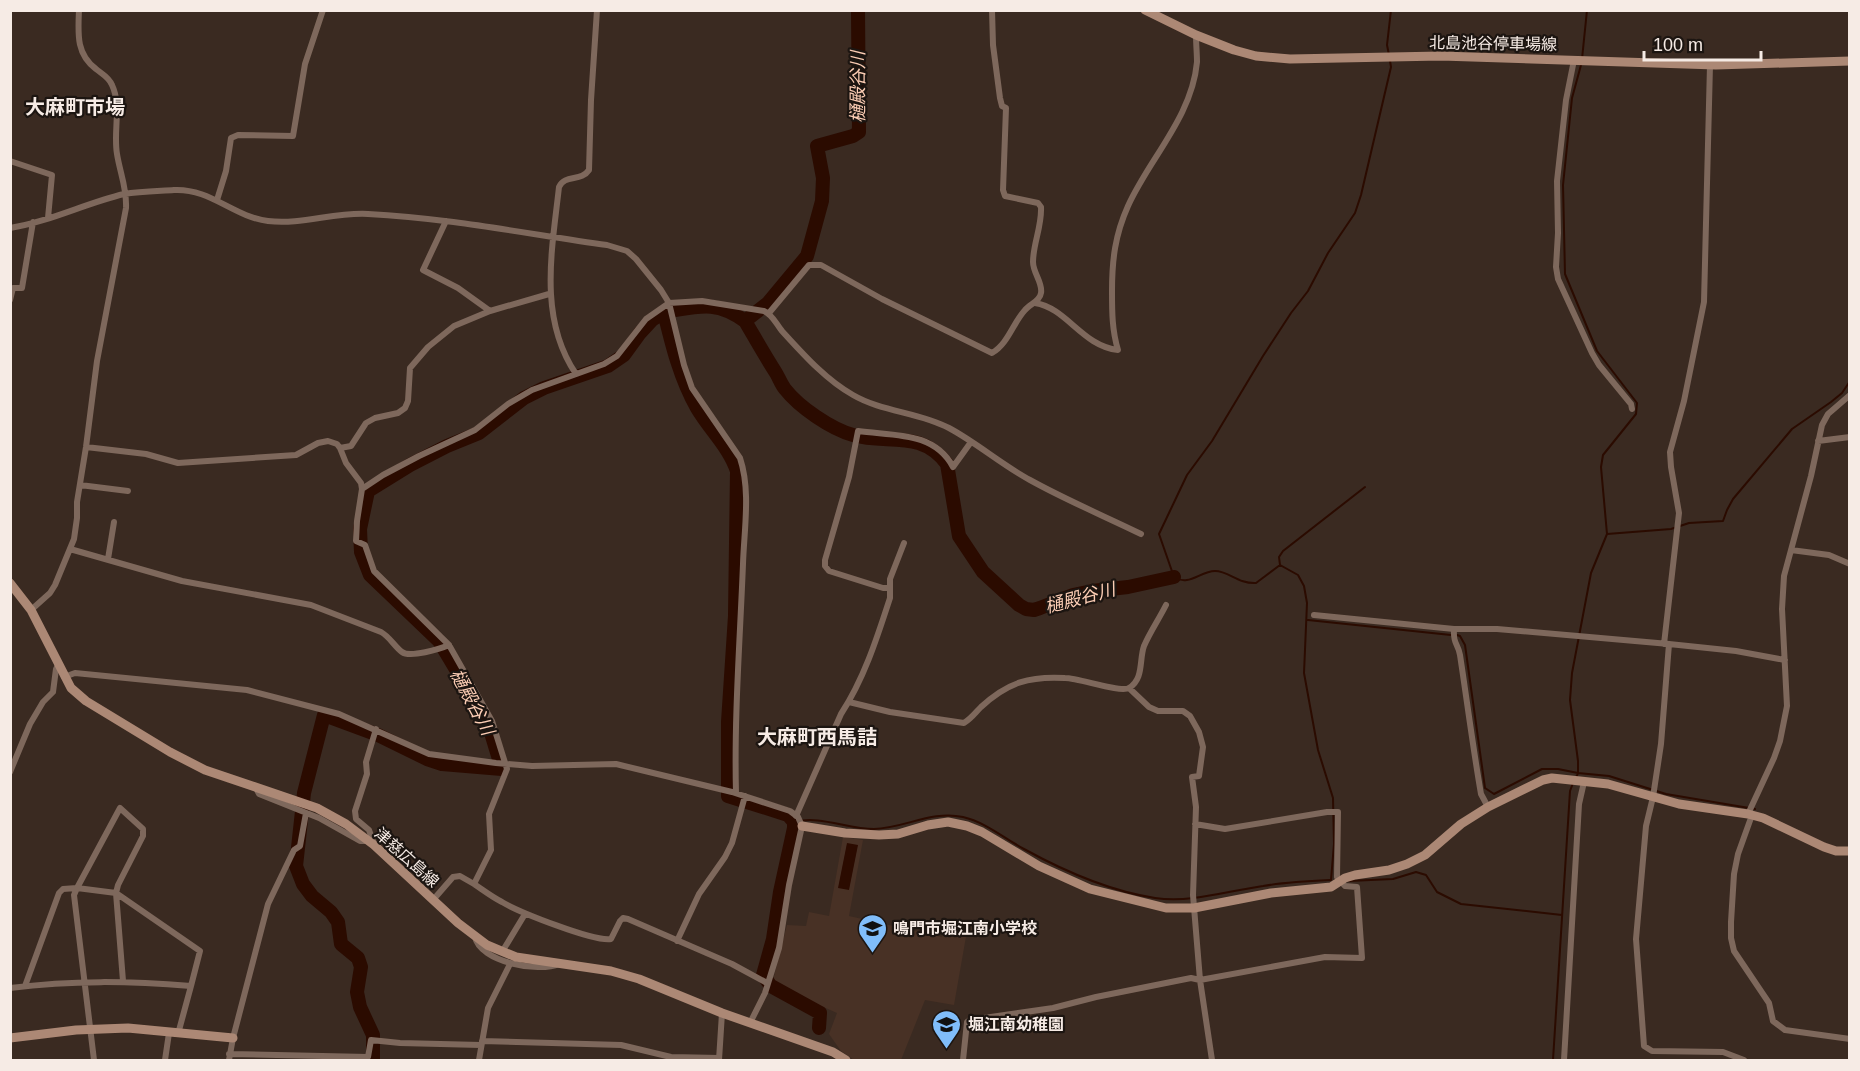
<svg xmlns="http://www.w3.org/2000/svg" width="1860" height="1071" font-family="Arial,'Noto Sans JP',sans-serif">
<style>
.built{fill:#483125}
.water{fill:#2b0b00}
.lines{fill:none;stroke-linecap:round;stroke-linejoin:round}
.stream{stroke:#2b0b00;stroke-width:2}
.river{stroke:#2b0b00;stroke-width:14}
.street{stroke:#7e685c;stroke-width:6}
.secondary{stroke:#ac8875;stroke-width:9}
.labels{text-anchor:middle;stroke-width:4.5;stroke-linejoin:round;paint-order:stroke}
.street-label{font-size:16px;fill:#f6ebe5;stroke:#1c1511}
.poi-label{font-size:16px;font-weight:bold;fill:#f6ebe5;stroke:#1c1511;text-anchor:start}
.water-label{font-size:18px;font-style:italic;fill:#fccdb4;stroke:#1c1511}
.quarter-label{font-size:20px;font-weight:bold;fill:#f6ebe5;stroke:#1c1511}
</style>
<rect width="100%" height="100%" fill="#3a2a21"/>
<path class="built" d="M843,837L863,840L849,916L942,937L944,930L967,931L954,1005L925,1000L901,1060H854L841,1051L829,1034L837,1013L801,997L773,980L787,925L806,926L809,912L829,916Z"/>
<path class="water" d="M847,843L858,845L849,890L838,888Z"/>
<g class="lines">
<path class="stream" d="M1389,55L1387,45L1391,10
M1582,59L1587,10
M1607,534L1671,529L1689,523L1723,521L1727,510L1733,499L1792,429L1831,402L1842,393L1850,381
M1280,565L1279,557L1283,551L1365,487
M1308,620L1451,635
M1457,635L1460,636L1465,645L1485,788L1494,794L1542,769H1558L1578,773V761L1570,700L1572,673L1591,573L1607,534L1601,467L1603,455L1636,414L1637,403L1597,351L1565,274L1563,185L1572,98L1581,65
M1576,778L1578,773L1609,776L1666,794L1755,809
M794,822C820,815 847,829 874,829C905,828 932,810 963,817C985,822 1004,838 1024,849C1064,871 1109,891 1155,898C1192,903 1227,891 1263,886C1286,882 1309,881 1331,880L1334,844L1333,798L1318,750L1304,673L1307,603L1304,586L1298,575L1280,565L1256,583C1238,584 1229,571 1215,571C1200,571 1189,587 1174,577L1159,534L1187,475L1212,441L1263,356L1291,313L1308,291L1328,253L1355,213L1361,195L1391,67L1390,61
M1349,881L1393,879L1416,872L1426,875L1437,892L1461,904L1562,915
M1553,1060L1570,791L1573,783"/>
<path class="river" d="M858,10L859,132L853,136L817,146L823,178L822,201L807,256L768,303L745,321C755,338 765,356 776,373C779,378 781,384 785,389C799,407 831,429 853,435C887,445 921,429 947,464L959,536L983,572L1019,605L1026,609L1034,610L1040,608L1073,595L1092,591L1128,587L1174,577
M745,321C715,299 697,307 664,312C672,345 680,378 697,408C710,430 729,447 737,471L735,616L728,722V796L788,815L794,822V828L780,892L773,939L763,975L771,986L820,1013L819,1028
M373,1060V1035L360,1007L357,992L361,967L358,958L341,944L338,922L331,912L312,896L303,884L296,866L304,793L324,715L378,735L427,759L442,764L502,769L488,723L439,641L370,575L361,552L360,529L368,491L410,465L447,446L479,433L524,398L544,388L608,366L624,355L640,333L652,320L664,312"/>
<path class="street" d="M1574,60L1566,100L1557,181L1558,233L1556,267L1558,279L1592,353L1599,365L1631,404L1632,409
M10,161L52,175L48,218
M217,200L226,171L231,138L238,135L293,136L305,64L323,10
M10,228C49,222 86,203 124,194C140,191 158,191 174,190C210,188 234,217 268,221C302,225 334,212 368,214C448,218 528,234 607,245L627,251L636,259L661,290L669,303L684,365L692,388L740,458C751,491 744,530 743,564C740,640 734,717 736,793
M10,300L13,288H22L33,222
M1035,303C1067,308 1082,346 1118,350C1112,330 1112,312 1112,291C1112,260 1115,235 1128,206C1149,159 1192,117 1197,62C1197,54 1196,44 1196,35
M490,311L549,294
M769,313L809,265H821L882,299L992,353C1008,344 1013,323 1025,310C1030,304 1040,301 1041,293C1043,283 1033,273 1033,262C1033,244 1042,226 1041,207L1038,203L1005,196L1003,190L1006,108L1002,106L1000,98L993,45L992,10
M576,374C538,318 552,250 559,187C565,174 581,182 589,170L591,100L597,10
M1818,441L1850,437
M86,447L146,454L178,463L296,455L318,443L328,441L337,444L340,448L346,463L361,483L362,489
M340,448L351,446L366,423L375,418L398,413L405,408L408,401L410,368L428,347L454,326L490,311L458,288L423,270L446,221
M80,485L128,491
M904,543L890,579V588H883L829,571L825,566V560L849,477L858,431C893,436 934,431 953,467L971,442
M70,549L182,581L311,605L381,632C390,637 394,646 402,652C410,658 440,649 449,645L492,721L507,769L489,814L491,850L474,884L460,876L453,877L433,900
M1791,550L1829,555L1850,564
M108,559L114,522
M31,610L50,593L55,585L74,539L77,518V502L86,447L97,361L126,208C127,188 120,173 117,154C113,131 122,106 112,85C109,77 102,74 96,69C76,54 78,34 79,10
M1314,615L1454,629H1497L1669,644L1736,651L1785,660
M1454,629C1453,645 1458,643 1460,655C1467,701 1473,748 1481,794L1488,807
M1664,644L1679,513L1671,467L1670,452L1684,401L1704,302L1710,65
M1669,644L1661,744L1653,797L1646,826L1636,939L1644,1046L1652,1051L1723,1052L1744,1060
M449,645L374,571L365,545L356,541L357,521L362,489L383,475L419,456L475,430L508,404L532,390L604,364L617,356L646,319L669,303L702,301L764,311C773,315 776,324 782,331C803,354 826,380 853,395C882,412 919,412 949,428C977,443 1002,465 1030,480C1066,500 1104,516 1141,534
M64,677L75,673L247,690L339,714L429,754L496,763L532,766L616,764L732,792L790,811L798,817L802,826L789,885L779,948L765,993L750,1023
M1129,688L1149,707L1158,711H1183L1190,716L1199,732L1203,747L1199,776L1192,777L1196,807L1193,895L1200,980L1325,957L1362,958L1357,887L1345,886L1337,877L1338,812H1327L1225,829L1195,824
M849,702L890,712L964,723C972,718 975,713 981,707C1008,682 1030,676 1065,678C1079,678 1120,693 1129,688C1144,679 1139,660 1144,646C1150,632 1159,619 1166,605
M10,772L30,724L43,702L53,692L56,669L58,665
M256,788L259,794L319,818L360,841H368
M1748,814L1774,758L1780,741L1787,706L1782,609L1784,576L1811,476L1822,425L1828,414L1850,395
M1752,815L1738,854L1734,874L1731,922V938L1734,951L1769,1003L1773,1021L1785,1030L1850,1039
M796,816L841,714C864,679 877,638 890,598V588
M374,844L369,830L356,819L355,811L367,774L366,762L376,729
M474,884C483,890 492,897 502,902C519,912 594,942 611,939L620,921L623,918L628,919L732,964L767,983
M475,937C480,962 538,973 559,964
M677,941L699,894L725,857L732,843L745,796
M502,952L525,914
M25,986L59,893L63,889L77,888L120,808L143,829V836L118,885L116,893L123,981
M10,988C73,980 129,981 191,986L178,1034
M482,1041L621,1045L671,1057L719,1058
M229,1054L368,1057L371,1040L400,1043L481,1045
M94,1060L74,895L77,888L116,893L200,951L191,986
M165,1060L169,1033
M229,1060L233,1038L268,904L294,850L300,846L306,813
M479,1060L488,1008L510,964
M719,1060L722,1013
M963,1060L967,1022L970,1020L1053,1008L1096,997L1191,978L1200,980L1212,1060
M1564,1060L1579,804L1584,782"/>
<path class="secondary" d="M1145,10L1196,35L1234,50L1256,56L1290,59L1441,56L1716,65L1850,61
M10,583L31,610L71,688L86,701L170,752L205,770L317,808L346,824L374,845L458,923L487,945L516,957L611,971L639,979L722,1013L833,1052L846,1060
M802,826L845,833L879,835L898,834L928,825L948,822L967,826L982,832L1039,866L1090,889L1166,908H1194L1271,893L1331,887L1345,878L1355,875L1389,870L1407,864L1425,855L1461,824L1488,807L1543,780L1552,778L1608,784L1679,804L1748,814L1763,818L1824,847L1836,851H1850
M10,1038L76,1030L128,1028L233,1038"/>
</g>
<defs>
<symbol id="school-pin" viewBox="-11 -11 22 30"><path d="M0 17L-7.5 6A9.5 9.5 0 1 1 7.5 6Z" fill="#80bdfa" stroke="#1c1511"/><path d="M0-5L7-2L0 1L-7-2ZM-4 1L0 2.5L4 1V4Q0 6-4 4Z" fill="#111"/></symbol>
</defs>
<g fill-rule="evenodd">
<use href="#school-pin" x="856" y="912" width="33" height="45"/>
<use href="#school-pin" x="930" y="1008" width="33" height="45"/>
</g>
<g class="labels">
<g class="street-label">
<text transform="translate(1493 43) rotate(1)" y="6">北島池谷停車場線</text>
<text transform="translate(407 857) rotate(42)" y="6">津慈広島線</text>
</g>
<g class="poi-label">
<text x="893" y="934">鳴門市堀江南小学校</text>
<text x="968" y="1030">堀江南幼稚園</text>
</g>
<g class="water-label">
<text transform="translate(858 87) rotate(-90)" y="6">樋殿谷川</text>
<text transform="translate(1080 598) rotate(-15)" y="6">樋殿谷川</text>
<text transform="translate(472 702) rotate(62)" y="6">樋殿谷川</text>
</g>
<g class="quarter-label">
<text x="75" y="114">大麻町市場</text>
<text x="817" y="744">大麻町西馬詰</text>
</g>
</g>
<rect width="1860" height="1071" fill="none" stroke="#f6ebe5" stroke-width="24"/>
<path d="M1644 51v9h117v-9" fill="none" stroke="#f6ebe5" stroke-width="3"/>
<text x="1653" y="51" font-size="18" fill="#f6ebe5" stroke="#1c1511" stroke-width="4.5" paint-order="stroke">100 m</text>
</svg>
